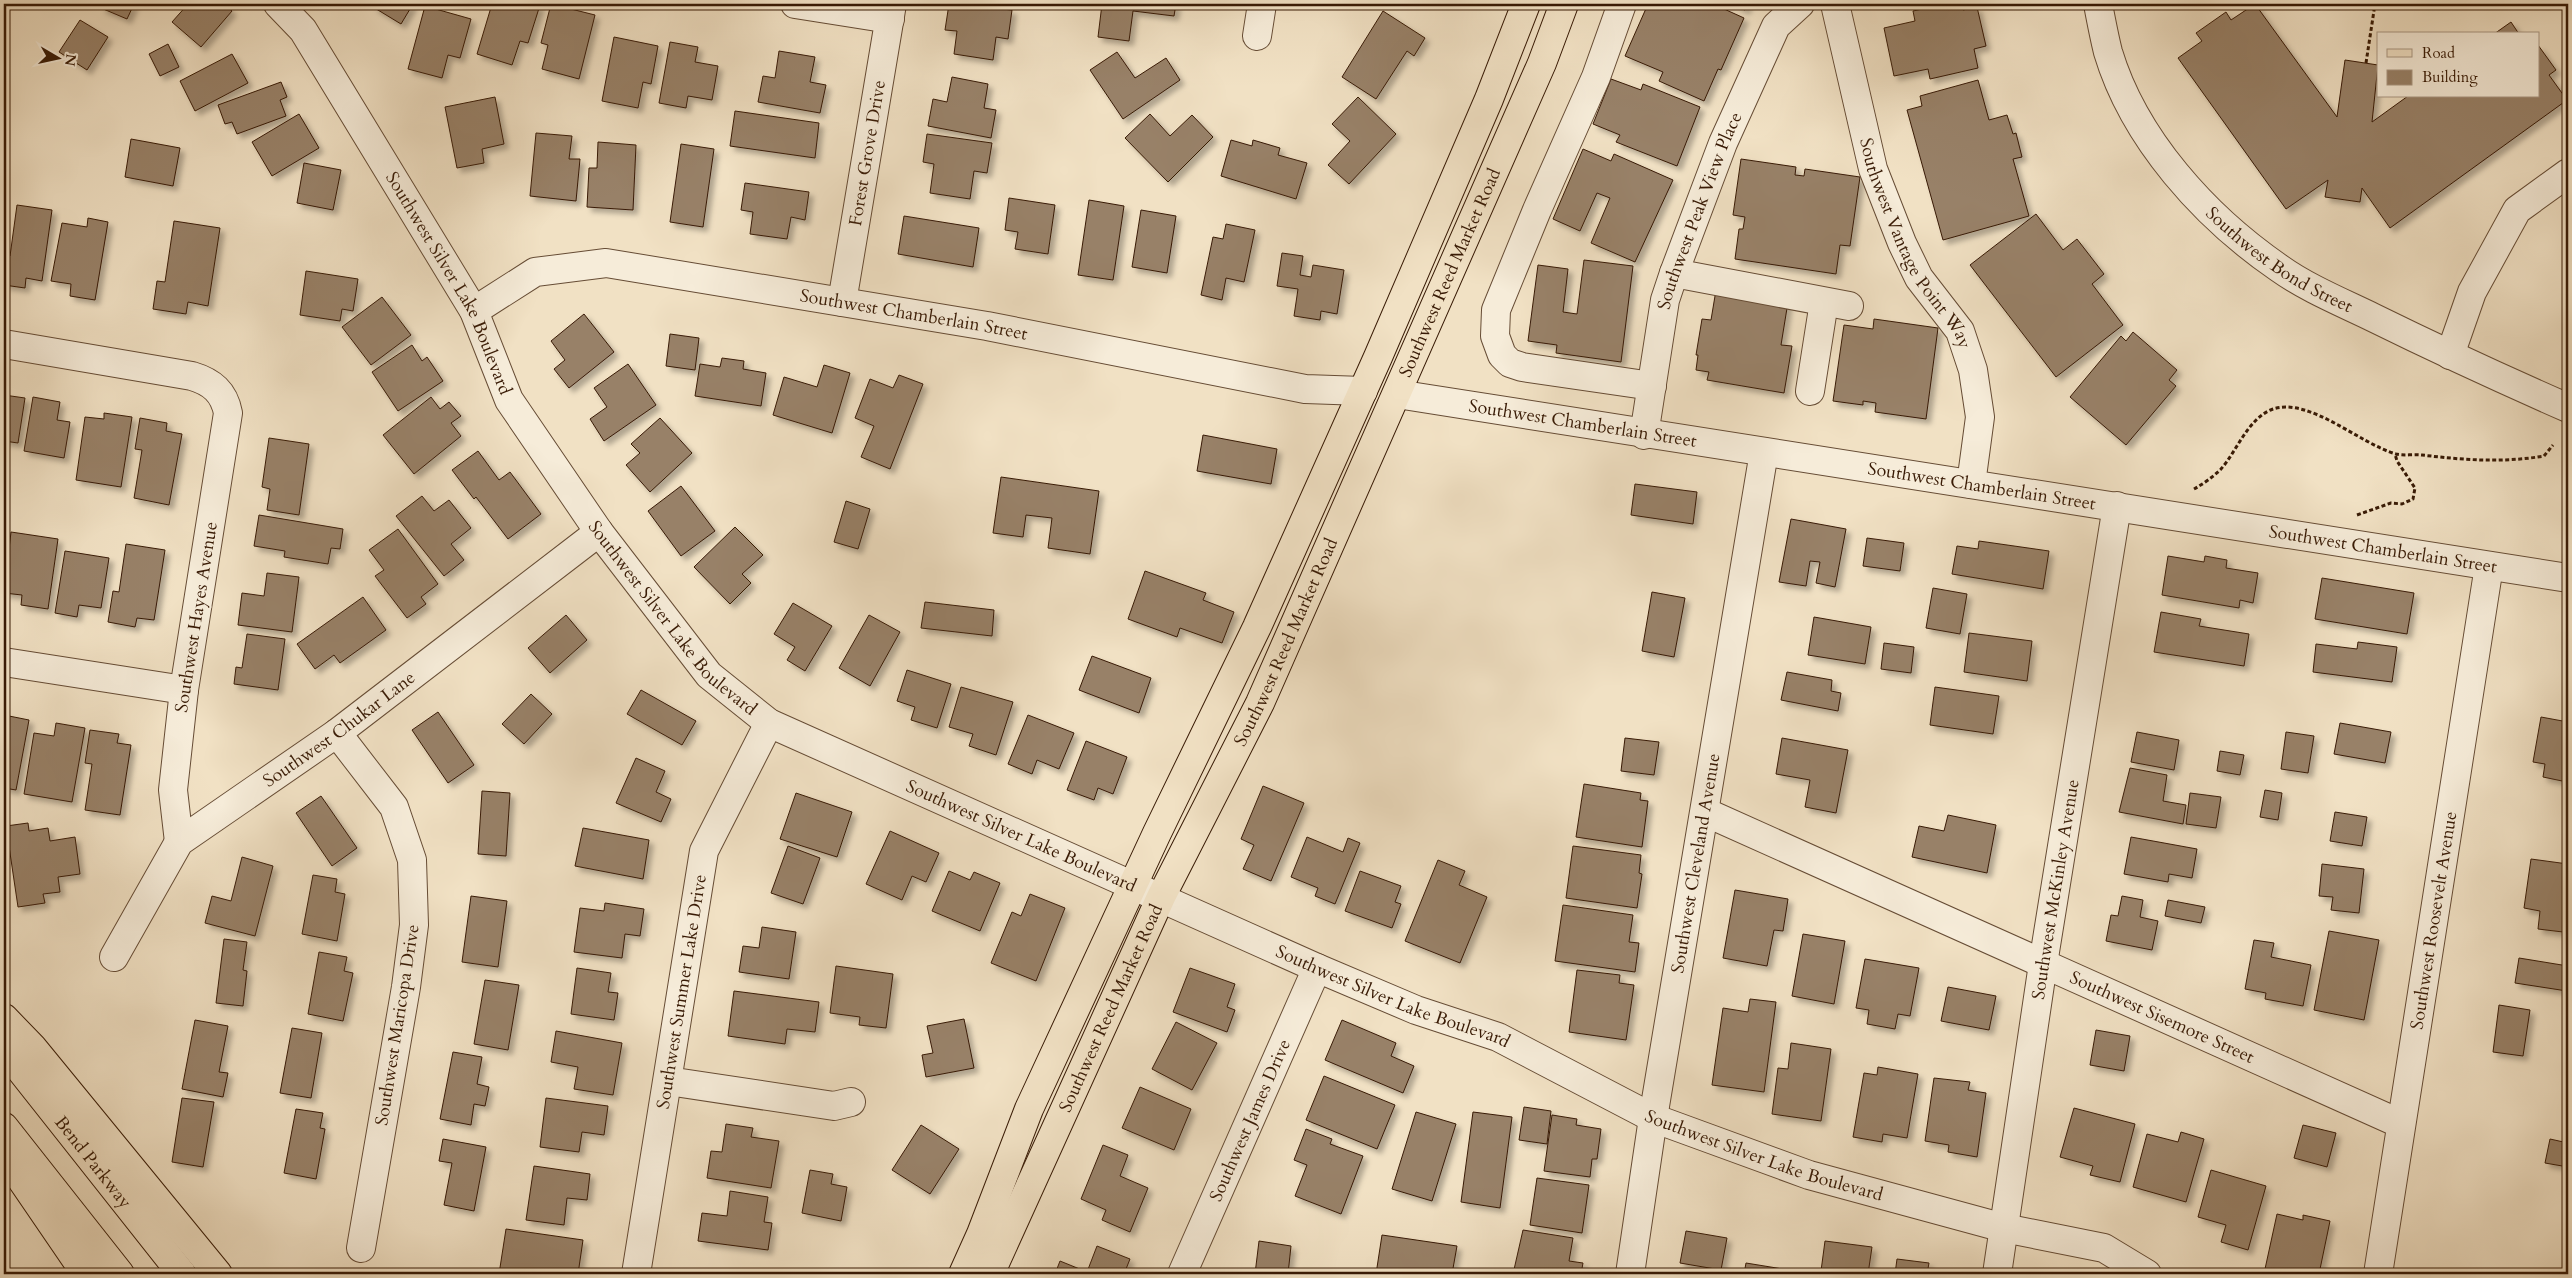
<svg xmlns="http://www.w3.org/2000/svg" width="2572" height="1278" font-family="Cardo,serif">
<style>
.building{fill:#988168;stroke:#381a05;filter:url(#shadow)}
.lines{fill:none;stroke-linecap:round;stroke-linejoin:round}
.minor-casing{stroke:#664c35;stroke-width:30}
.major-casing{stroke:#381a05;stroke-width:30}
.highway-casing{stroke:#381a05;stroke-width:30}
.path{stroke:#381a05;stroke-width:3;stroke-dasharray:4 2.5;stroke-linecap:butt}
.minor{stroke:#f6ecd9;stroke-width:28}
.major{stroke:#f1e1c4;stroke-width:28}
.highway{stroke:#f1e1c4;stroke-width:28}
.labels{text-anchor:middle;stroke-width:4;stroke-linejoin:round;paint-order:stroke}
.street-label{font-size:18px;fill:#381a05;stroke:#f6ecd9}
</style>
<defs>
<filter id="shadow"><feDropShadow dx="4.5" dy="4.5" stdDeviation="2.5" flood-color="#0004"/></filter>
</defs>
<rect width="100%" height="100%" fill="#f1e1c4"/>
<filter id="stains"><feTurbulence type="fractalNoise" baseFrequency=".004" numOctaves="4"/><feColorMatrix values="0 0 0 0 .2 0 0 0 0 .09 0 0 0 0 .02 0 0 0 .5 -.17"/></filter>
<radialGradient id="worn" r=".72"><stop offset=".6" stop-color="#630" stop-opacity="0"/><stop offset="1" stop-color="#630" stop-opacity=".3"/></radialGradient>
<path class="building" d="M102,4H134L127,19L101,8Z
M188,4H224L232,11L201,47L172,22Z
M375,4H413L401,24L373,7Z
M492,4L540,5L528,43L520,41L512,65L477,54Z
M551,4L595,15L579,79L542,69L548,45L541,43Z
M949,4L1012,10L1008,39L996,37L993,60L954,54L957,31L945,30Z
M1102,4H1176L1174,16L1133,11L1129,41L1098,37Z
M1648,4H1713L1744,18L1721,70L1718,69L1704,101L1659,81L1663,72L1625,56Z
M1733,4H1748L1745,10Z
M1946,4H1962L1963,10L1977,7L1986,46L1974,49L1978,68L1930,79L1928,69L1894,76L1884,28L1915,21L1913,11Z
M2255,4L2337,117L2345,60L2378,65L2372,122L2408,96H2538V45L2556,70L2549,75L2567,100L2390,228L2362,188L2360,202L2325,197L2328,180L2286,209L2178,58L2202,41L2196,33L2226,12L2231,20Z
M425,6L471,19L460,58L448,55L442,78L408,69Z
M1383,11L1425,38L1414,56L1407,51L1376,99L1342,77Z
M80,20L108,37L87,70L59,52Z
M2511,22L2519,34H2494Z
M614,37L658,46L651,84L643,82L638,108L602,101Z
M670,42L698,47L695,62L718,66L712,100L688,96L686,108L659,103Z
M168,44L179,67L160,76L149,54Z
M779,51L815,57L810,82L826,85L820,113L758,102L763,76L775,78Z
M1117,52L1135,78L1166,58L1180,80L1123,119L1090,70Z
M232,54L248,83L195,111L180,81Z
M952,77L988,84L984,108L996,110L991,138L928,126L933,99L947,102Z
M1611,79L1641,90L1643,84L1700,107L1677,166L1616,142L1620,135L1593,124Z
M1978,80L1989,120L2007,115L2013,134L2016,133L2022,157L2013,159L2029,216L1943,240L1907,110L1922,106L1920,96Z
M281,82L287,97L280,100L286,116L237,134L232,122L225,124L218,105Z
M495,97L504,144L482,149L484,163L457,168L445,107Z
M1358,97L1396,134L1349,184L1328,165L1350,141L1332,124Z
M735,111L819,123L815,158L730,146Z
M299,114L319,148L272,176L252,142Z
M1150,114L1170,136L1192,115L1213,137L1168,182L1125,138Z
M536,133L572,136L569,159H580L576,201L530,196Z
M927,134L992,143L987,173L974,171L970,199L930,193L934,164L923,162Z
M131,139L180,148L173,186L125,177Z
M1231,140L1252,146L1253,140L1280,148L1278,155L1307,163L1296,199L1221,176Z
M598,142L636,145L633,210L587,207L589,168H597Z
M681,144L714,149L703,227L670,222Z
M1583,149L1611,161L1614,154L1673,180L1635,262L1591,243L1610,198L1597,193L1580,231L1553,219Z
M1741,159L1796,167L1795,175L1804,176L1805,169L1860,177L1850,246L1840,245L1836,274L1735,259L1739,229H1743L1745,217L1733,215Z
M304,163L341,170L333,210L297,203Z
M745,183L809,192L805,220L791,217L787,239L750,234L753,212L741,210Z
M1009,198L1055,205L1048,254L1015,249L1018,232L1005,230Z
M1089,200L1124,206L1113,280L1078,275Z
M17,205L52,210L42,281L26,278L25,288L4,285V256H10Z
M1141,210L1176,216L1167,273L1132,267Z
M2036,214L2063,250L2077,239L2104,274L2092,284L2123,325L2056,377L1970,265Z
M904,216L979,228L973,267L898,254Z
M88,218L108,222L95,300L70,296L71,284L51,281L62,223L87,227Z
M174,221L220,228L208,306L188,302L186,314L153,309L157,281L165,282Z
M1226,224L1255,230L1244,282L1226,278L1222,300L1201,295L1213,237L1223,239Z
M1282,253L1303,256L1300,275L1311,277L1313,265L1344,270L1337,314L1321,311L1320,320L1294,316L1298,289L1277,286Z
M1584,260L1633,266L1621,362L1556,353L1557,345L1528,341L1538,265L1568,269L1563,312L1577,314Z
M306,271L358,279L353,311L342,309L340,321L300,315Z
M1716,290L1788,302L1781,345L1792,346L1784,393L1707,380L1709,372L1696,370L1698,355H1696L1702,319L1711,320Z
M382,297L411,335L371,365L342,327Z
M584,314L614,352L569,388L554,369L565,360L551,341Z
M1874,319L1938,328L1926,419L1875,412L1876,403L1863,401V405L1833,401L1844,325L1873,329Z
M2133,332L2177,370L2169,380L2176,386L2126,445L2070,397L2121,336L2126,341Z
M670,334L699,338L695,370L666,366Z
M412,345L422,361L427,357L443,381L398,411L372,372Z
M722,358L744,361L743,369L766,373L761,406L695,396L700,364L720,367Z
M628,364L656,405L604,441L590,419L607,407L594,388Z
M824,365L850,373L832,433L773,415L784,377L817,387Z
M899,375L923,384L890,469L861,457L874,426L855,418L870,379L893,388Z
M4,395L25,398L18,443L4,441Z
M33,397L60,402L57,420L70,422L64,458L24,451Z
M431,397L440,409L449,402L461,416L451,423L461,436L414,474L383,435Z
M104,413L132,417L121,487L76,480L85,417L104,419Z
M140,418L167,423L166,431L182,434L169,505L134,498L142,450L135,449Z
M660,418L692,453L650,492L626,465L640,453L631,444Z
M1203,435L1277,449L1271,484L1197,471Z
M269,438L309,444L299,515L267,510L270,489L262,487Z
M478,451L499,480L510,472L541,514L508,539L476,497L474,499L452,470Z
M1001,477L1099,491L1090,554L1048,548L1052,518L1026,515L1023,537L993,533Z
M1635,484L1697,492L1693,524L1631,515Z
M681,486L715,531L681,556L648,511Z
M422,496L434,511L449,500L471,528L451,544L464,560L444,576L396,516Z
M846,501L870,509L858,549L834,542Z
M259,515L343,529L340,549L331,548L328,564L284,557L285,551L254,546Z
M1791,519L1846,529L1835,587L1816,583L1820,562L1810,561L1806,586L1779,582Z
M735,527L763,555L742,574L751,583L730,604L694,567Z
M398,529L438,584L421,597L426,604L407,618L375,576L384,570L369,550Z
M11,532L58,539L48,609L21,605L22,595L4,593Z
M1867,538L1904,543L1900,571L1863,566Z
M1979,541L2049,551L2043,589L1952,574L1957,546L1978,549Z
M126,544L165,550L154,620L137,618L135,627L108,622L113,591L119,592Z
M65,551L109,558L101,608L79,605L77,617L55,613Z
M2168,556L2204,562L2205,556L2227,560L2226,568L2258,573L2253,603L2240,600L2239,608L2162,595Z
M1145,571L1206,593L1203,600L1234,612L1222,643L1180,628L1177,637L1128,619Z
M267,573L299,577L292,632L238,625L242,593L264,596Z
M2322,578L2414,593L2407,634L2315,619Z
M1933,588L1967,594L1960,634L1926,628Z
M1652,592L1685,598L1674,657L1642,651Z
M363,597L386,630L340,663L334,655L315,669L297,644Z
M925,602L994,610L992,636L921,628Z
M793,603L832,626L805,671L787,660L795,647L774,634Z
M2161,612L2201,619L2199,626L2249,634L2244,666L2154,652Z
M566,615L587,640L550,673L528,648Z
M869,615L900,632L870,686L839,668Z
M1814,617L1871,627L1865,664L1808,655Z
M1969,633L2032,641L2027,681L1964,672Z
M247,634L285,639L278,690L234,684L236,667L242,668Z
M2358,642L2397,647L2392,682L2313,672L2316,644L2357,649Z
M1884,643L1914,647L1911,673L1881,669Z
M1092,656L1151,678L1139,713L1079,690Z
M907,670L951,684L937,728L911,720L915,707L897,701Z
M1787,672L1832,680L1831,691L1841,693L1838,711L1781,700Z
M961,687L1013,702L996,755L969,746L973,734L949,727Z
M1935,687L1999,696L1993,734L1930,725Z
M641,690L696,721L682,745L627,714Z
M531,694L552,714L524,744L502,724Z
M438,712L474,765L448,783L412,730Z
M4,715L29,720L16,790L4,788Z
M1028,715L1074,733L1059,769L1037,760L1032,774L1008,764Z
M2541,717L2568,722L2567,782L2543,777L2545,764L2533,762Z
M56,723L85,728L72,802L24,794L34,733L54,736Z
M2340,723L2391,732L2385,763L2334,754Z
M90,730L119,734L117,743L131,745L120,815L85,810L92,764L85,763Z
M2137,732L2179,740L2174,770L2131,762Z
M2286,732L2314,736L2308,773L2281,769Z
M1625,738L1659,742L1654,775L1621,771Z
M1782,738L1848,750L1836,813L1805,807L1810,780L1776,774Z
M1086,741L1127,757L1113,794L1098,788L1094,800L1067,790Z
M2220,751L2244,755L2240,775L2217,771Z
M636,758L665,771L656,792L671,799L661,822L616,803Z
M2130,768L2167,775L2163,801L2186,805L2183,824L2119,812Z
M1584,784L1641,793L1640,800L1648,801L1642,847L1576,837Z
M1263,786L1304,803L1271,881L1243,869L1254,845L1241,839Z
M2265,790L2282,793L2278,820L2260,817Z
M482,791L510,793L506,856L478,854Z
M796,793L852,812L837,857L780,839Z
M2190,793L2221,797L2216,828L2186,824Z
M321,796L357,848L332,866L296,813Z
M2335,812L2367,817L2362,846L2330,841Z
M1948,815L1996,825L1987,873L1912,857L1919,826L1944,831Z
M28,823L29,831L48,828L50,841L75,837L80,874L58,877L60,892L43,894L45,903L18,907L6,826Z
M583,828L649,840L643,879L575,866Z
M890,831L939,853L926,882L912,876L902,900L866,884Z
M1307,837L1343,852L1348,838L1360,843L1335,904L1315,896L1318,888L1291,877Z
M2131,837L2197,849L2192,878L2169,874L2168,882L2124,874Z
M788,846L820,858L803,904L771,893Z
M1573,846L1641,855L1639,873L1642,874L1637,908L1566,898Z
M242,857L273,866L255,936L205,923L212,896L231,901Z
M2531,859L2568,864V894L2563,932L2538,929L2540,911L2524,908Z
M1438,860L1465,871L1459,885L1487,897L1460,963L1405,941Z
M2322,864L2364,869L2359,913L2331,910L2333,897L2319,896Z
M949,871L970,880L974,872L1000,883L980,931L932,911Z
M1360,871L1401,886L1395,902L1401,904L1392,928L1345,911Z
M313,875L337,879L335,892L345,894L337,941L302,934Z
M1735,890L1788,899L1783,931L1774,930L1767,966L1723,958Z
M1030,894L1065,908L1036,981L991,963L1012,912L1021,916Z
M471,896L507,901L498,967L462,962Z
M2122,896L2143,900L2140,917L2158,921L2152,950L2106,941L2111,915L2118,916Z
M2168,900L2205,907L2201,923L2165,916Z
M605,903L644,909L640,936L625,934L622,958L574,952L580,908L604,911Z
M1563,905L1633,915L1629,942L1639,943L1635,972L1555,961Z
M762,927L796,932L789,979L739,972L743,946L759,948Z
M2329,931L2379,940L2364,1020L2314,1010Z
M1803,934L1845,941L1834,1004L1792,996Z
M224,939L247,942L243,970L247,971L243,1006L216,1003Z
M2254,940L2274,943L2271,957L2311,965L2303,1006L2265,999L2266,993L2245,989Z
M319,952L347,957L344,971L353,973L343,1021L308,1014Z
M2519,958L2568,966L2567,991L2515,983Z
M1865,959L1919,968L1910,1016L1898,1014L1895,1029L1867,1024L1869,1010L1856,1008Z
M836,966L893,974L886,1028L859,1025L860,1017L830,1013Z
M577,968L611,973L608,992L618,993L614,1020L571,1014Z
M1190,968L1235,984L1227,1007L1235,1010L1227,1032L1173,1012Z
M1577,970L1620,975L1619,983L1634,985L1626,1040L1569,1032Z
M485,980L519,985L508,1050L474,1044Z
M1948,987L1996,996L1989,1030L1941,1021Z
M734,991L819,1002L815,1032L787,1029L785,1044L728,1036Z
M1750,999L1776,1002L1764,1092L1712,1085L1723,1008L1748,1012Z
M2499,1005L2530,1010L2523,1056L2493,1052Z
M964,1019L974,1068L926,1077L922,1055L933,1053L927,1026Z
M195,1020L228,1026L219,1072L228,1073L223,1097L182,1089Z
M1342,1020L1396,1043L1391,1056L1414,1066L1403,1093L1325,1060Z
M1176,1022L1217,1043L1192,1090L1152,1069Z
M292,1028L322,1033L311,1098L280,1093Z
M2096,1030L2130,1036L2124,1071L2090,1065Z
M556,1031L622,1043L613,1095L574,1089L578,1067L551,1062Z
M1791,1043L1831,1049L1821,1121L1772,1114L1778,1068L1788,1069Z
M453,1052L482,1057L477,1084L489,1087L485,1106L474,1104L471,1125L440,1119Z
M1878,1067L1918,1074L1907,1138L1883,1134L1882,1142L1853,1137L1864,1073L1877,1075Z
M1324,1076L1395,1105L1377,1149L1306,1120Z
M1934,1078L1970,1082L1968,1090L1986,1093L1977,1157L1948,1152L1949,1145L1925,1141Z
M1140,1087L1191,1109L1174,1150L1122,1128Z
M182,1098L214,1102L203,1167L172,1162Z
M546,1098L608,1106L604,1135L582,1132L579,1152L540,1147Z
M1524,1107L1551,1111L1547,1144L1519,1140Z
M2074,1108L2135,1124L2120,1182L2090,1175L2093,1166L2060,1157Z
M296,1109L323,1113L320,1128L325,1129L316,1179L284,1173Z
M1416,1112L1456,1124L1432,1201L1392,1189Z
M1473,1112L1512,1117L1500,1208L1461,1202Z
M1552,1115L1577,1119L1576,1125L1601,1129L1597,1159H1592L1590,1177L1544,1171Z
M726,1124L753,1128L751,1137L779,1141L771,1188L707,1178L711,1151L722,1152Z
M921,1125L959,1149L930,1194L892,1170Z
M2303,1125L2336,1133L2327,1167L2294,1158Z
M1306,1129L1332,1139L1330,1144L1363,1156L1341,1214L1295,1196L1307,1165L1294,1160Z
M2181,1132L2204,1139L2186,1202L2133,1187L2147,1134L2178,1142Z
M443,1139L486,1147L474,1211L444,1205L452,1163L439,1161Z
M2550,1139L2568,1143V1167L2545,1163Z
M1103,1145L1128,1155L1120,1176L1148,1188L1130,1232L1102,1220L1106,1210L1081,1199Z
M534,1166L590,1174L587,1200L567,1198L564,1225L526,1220Z
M810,1170L833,1174L831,1184L847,1187L841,1221L802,1213Z
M2211,1170L2266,1186L2248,1250L2221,1242L2226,1225L2198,1217Z
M1537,1178L1589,1185L1582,1233L1530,1225Z
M730,1191L768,1197L764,1222L772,1223L768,1250L698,1241L702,1213L727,1216Z
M2277,1214L2303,1220V1215L2330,1221L2319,1274L2293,1269L2292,1274L2265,1269Z
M506,1229L583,1240L578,1274H499Z
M1523,1230L1573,1238L1569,1261L1583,1263L1581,1274H1513Z
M1686,1231L1727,1238L1721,1270L1680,1263Z
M1382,1235L1457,1246L1452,1274H1376Z
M1259,1241L1291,1246L1288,1274H1255Z
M1825,1241L1872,1247L1868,1274H1836L1821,1271Z
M1097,1246L1130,1259L1124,1274H1055L1060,1261L1087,1272Z
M1897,1259L1929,1263L1927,1274H1895Z
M1746,1263L1801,1272L1800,1274H1744Z"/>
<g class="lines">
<defs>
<g id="minor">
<path id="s1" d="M278,4L303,30L474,311L509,400L599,532L709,675L769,723L1317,968L1416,1010L1498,1037L1653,1118L1809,1175L2004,1228L2104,1248L2147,1274"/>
<path d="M795,4L890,19"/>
<path d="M1622,4L1596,77L1537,210L1496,310L1495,336L1502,355L1510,363L1522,367L1652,386"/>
<path id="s2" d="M1835,4L1873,169L1902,243L1919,278L1960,331L1973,370L1980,417L1971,484"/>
<path id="s3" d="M2098,4C2101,20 2104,36 2108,52C2134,139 2205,217 2279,268C2307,288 2341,302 2372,317C2437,349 2502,379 2568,408"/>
<path d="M1257,36L1262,4"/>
<path d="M1674,273L1849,306"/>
<path id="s4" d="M842,302L892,4"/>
<path id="s5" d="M474,311L535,272L606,263L987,326L1305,389L1363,391"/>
<path d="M4,344L192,376C212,382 224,392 228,413L184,690L173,790L179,842"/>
<path d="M2450,355L2472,292L2517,210L2568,173"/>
<path d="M1810,391L1824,302"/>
<path id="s6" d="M1397,394L2568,578"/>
<path id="s7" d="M1644,435L1665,300L1674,273L1723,143L1776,26L1800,4"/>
<path d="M4,662L184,690"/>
<path d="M337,733L394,807L412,860L414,925L406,987L361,1248"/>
<path id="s8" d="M1705,812L2401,1124"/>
<path id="s9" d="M114,957L179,842L337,733L599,532"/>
<path d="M668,1081L834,1106L851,1102"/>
<path id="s10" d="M636,1274L704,851L769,723"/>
<path id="s11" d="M1182,1274L1317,968"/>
<path id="s12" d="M1630,1274L1653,1118L1764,452"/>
<path id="s13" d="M1997,1274L2043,964L2117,506"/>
<path id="s14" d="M2378,1274L2489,566"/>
</g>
<g id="major">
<path d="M963,1274L981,1234L1029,1109L1157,833L1257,627L1378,357L1489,99L1526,4"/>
<path id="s15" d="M990,1274L1161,897L1260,703L1542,63L1564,4"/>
</g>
<g id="highway">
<path d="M4,1018L33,1048L218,1274"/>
<path id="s16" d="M4,1049L182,1274"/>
<path d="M4,1127L120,1274"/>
<path d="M6,1157L86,1274"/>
</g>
</defs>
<use href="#minor" class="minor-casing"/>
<use href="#major" class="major-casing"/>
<use href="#highway" class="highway-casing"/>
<path class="path" d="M2366,63L2375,4
M2194,489C2203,484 2213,477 2221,469C2237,451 2248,418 2273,409C2310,397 2360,444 2396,454C2404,456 2414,454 2422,455C2463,460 2503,463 2544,456L2553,445
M2357,515L2391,503L2402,504L2413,499L2415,488L2397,461L2395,454"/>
<use href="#minor" class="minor"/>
<use href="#major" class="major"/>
<use href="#highway" class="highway"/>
</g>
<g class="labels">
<g class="street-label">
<text dy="6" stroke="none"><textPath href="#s4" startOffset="151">Forest Grove Drive</textPath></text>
<text dy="6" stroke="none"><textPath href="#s7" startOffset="232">Southwest Peak View Place</textPath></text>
<text dy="6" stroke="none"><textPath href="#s2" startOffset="255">Southwest Vantage Point Way</textPath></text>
<text dy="6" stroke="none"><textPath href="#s3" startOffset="325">Southwest Bond Street</textPath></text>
<text dy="6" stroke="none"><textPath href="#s15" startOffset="1102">Southwest Reed Market Road</textPath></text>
<text dy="6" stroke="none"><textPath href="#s1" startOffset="329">Southwest Silver Lake Boulevard</textPath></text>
<text dy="6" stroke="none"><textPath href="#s5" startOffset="456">Southwest Chamberlain Street</textPath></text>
<text dy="6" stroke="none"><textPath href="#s6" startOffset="188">Southwest Chamberlain Street</textPath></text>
<text dy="6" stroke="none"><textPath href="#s6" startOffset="592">Southwest Chamberlain Street</textPath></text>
<text dy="6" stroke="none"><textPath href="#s6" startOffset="998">Southwest Chamberlain Street</textPath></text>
<text dy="6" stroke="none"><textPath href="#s1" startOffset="734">Southwest Silver Lake Boulevard</textPath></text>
<text transform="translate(196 617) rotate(-81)" y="6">Southwest Hayes Avenue</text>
<text dy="6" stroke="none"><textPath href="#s15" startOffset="698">Southwest Reed Market Road</textPath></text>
<text dy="6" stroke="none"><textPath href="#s9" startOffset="328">Southwest Chukar Lane</textPath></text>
<text dy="6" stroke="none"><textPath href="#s1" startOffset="1154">Southwest Silver Lake Boulevard</textPath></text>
<text dy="6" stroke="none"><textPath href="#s12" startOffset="416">Southwest Cleveland Avenue</textPath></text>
<text dy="6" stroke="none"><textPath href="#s13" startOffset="389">Southwest McKinley Avenue</textPath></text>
<text dy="6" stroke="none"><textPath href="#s14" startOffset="358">Southwest Roosevelt Avenue</textPath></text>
<text dy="6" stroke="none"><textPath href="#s10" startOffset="286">Southwest Summer Lake Drive</textPath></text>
<text dy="6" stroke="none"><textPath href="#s1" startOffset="1559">Southwest Silver Lake Boulevard</textPath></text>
<text dy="6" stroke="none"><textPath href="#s15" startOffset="292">Southwest Reed Market Road</textPath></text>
<text dy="6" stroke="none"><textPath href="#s8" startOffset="501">Southwest Sisemore Street</textPath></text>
<text transform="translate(397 1025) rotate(-81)" y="6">Southwest Maricopa Drive</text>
<text dy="6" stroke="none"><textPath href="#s11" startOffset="168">Southwest James Drive</textPath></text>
<text dy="6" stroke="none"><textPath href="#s1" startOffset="1964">Southwest Silver Lake Boulevard</textPath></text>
<text dy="6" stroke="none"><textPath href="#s16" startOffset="144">Bend Parkway</textPath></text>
</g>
</g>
<rect width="2572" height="1278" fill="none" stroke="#f1e1c4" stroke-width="20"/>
<rect x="5" y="5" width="2562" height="1268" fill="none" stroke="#381a05" stroke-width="2.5"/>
<rect x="10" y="10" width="2552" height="1258" fill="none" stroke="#381a05"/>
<rect x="2377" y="32" width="162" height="65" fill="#f6ecd9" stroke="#aa9884"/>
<rect x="2387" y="49" width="25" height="8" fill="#f1e1c4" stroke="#aa9884"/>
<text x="2422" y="58" font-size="15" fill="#381a05">Road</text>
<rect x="2387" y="70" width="25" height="15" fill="#988168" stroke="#aa9884"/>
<text x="2422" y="82" font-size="15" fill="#381a05">Building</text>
<g transform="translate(58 58) rotate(99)" stroke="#f6ecd9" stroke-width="4" paint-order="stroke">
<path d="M0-4L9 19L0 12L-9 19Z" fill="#381a05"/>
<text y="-8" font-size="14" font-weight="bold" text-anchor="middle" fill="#381a05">N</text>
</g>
<rect width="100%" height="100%" filter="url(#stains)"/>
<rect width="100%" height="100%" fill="url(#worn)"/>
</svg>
